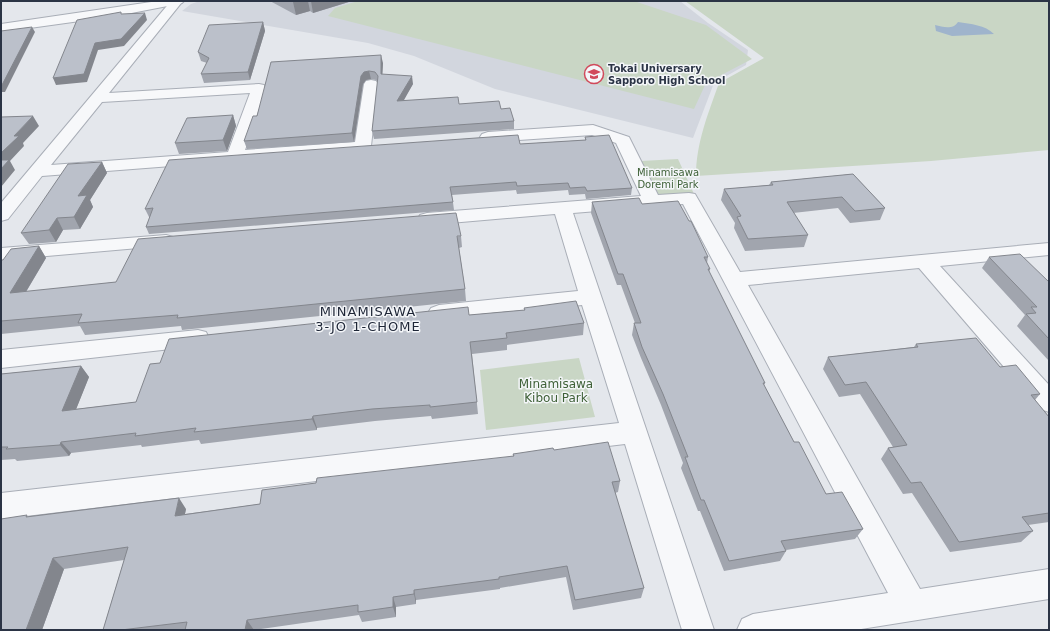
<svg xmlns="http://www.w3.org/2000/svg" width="1050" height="631" font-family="'DejaVu Sans',sans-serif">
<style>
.built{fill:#d2d6de}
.green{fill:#c9d6c5}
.water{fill:#9fb4cc}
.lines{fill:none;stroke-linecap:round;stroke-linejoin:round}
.minor-casing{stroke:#a9aeb7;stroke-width:2}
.tertiary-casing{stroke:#a9aeb7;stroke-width:2}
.minor{fill:#f7f8fa;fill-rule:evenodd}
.tertiary{fill:#f7f8fa;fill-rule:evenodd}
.wall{fill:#a1a5ae}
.shaded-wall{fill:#83868d}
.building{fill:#bbc0ca;stroke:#83868d}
.labels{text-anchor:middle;stroke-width:3;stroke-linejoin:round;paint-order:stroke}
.far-poi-label{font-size:10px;font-weight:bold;fill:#2b3445;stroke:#f4f6f9;text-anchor:start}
.far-park-label{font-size:10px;fill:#3f6138;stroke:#f4f6f9}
.park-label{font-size:12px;fill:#3f6138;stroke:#f4f6f9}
.neighbourhood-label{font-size:13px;letter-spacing:1px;fill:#1d2536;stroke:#f4f6f9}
</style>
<rect width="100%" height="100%" fill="#e4e7ec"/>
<path class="built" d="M200,1H680L708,23L748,50L746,65L714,83L693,138L495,89L414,56L368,43L182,11L191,4Z"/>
<path class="green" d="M358,1H634L706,25L752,59L706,83L694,109L328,16L335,8Z
M685,1H1049V150L931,161L696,176C696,143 708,114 719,83L764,58Z
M678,159L694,194L657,195L641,161Z
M579,358L595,417L486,430L480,370Z"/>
<path class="water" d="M958,22C971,24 985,25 994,34L952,36L936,31L935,25C943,27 953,30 958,22Z"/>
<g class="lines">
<defs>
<path id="minor" d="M171,1L182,2L109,93L259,84L264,85L266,88L245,150L355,142L364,84L366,81L371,80L376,81L378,84L371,146L369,149L355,152L42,176L8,219L1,221V203ZM250,93L228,152L51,165L102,102Z
M593,125L629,137L658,195L689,193L695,194L740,272L1049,243V255L940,266L1049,385V412L1040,409L919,268L748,285L920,589L1049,569V599L855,630H737L742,619L753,614L888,593L683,204L573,213L714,630H682L625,444L1,519V493L619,423L582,305L439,321L431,318L428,313L431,308L439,305L578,291L555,214L427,225L420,223L418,219L420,215L427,213L641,196L616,143L592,135L488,142L482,140L480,137L482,134L488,132Z
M166,235L173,237L176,241L173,245L1,260V248Z
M198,330L206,332L209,338L206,344L198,346L1,368V350Z"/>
<path id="tertiary" d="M158,1H184L182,3L178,4L116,16L1,32V24Z"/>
</defs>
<use href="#minor" class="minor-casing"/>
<use href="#tertiary" class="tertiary-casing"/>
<use href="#minor" class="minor"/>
<use href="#tertiary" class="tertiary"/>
</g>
<path class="wall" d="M270,1H352L313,13L310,11L296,15Z
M263,22L265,31L250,80L204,83L201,74L207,63L201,61L198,52Z
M383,63L382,75L413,84L403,100L459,104L501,109L514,121V129L374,139L372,131L378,82L376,80L371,79L366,80L363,84L354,142L247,149L244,141L257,116Z
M233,115L236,126L227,151L179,154L175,143Z
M585,137L632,188L631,195L586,199L585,194L569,195L568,190L517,194L516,190L452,195L454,210L149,234L146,227L150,217H149L145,209L520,144L585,140Z
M102,162L107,173L90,200L93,207L80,229L63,230L56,242L29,244L21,233Z
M853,174L885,208L880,220L850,223L838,208L793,213L808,235L804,247L745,251L734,228L735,223L721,200L724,189L769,185L771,182Z
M592,202L642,204L708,257L707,263L710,269L709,272L765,383L764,385L794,442L826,494L863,529L855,539L786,550V551L780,561L724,571L700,511H698L681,468L683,463L661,405L641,358L632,335L634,323H635L621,285H617L591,213Z
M461,236L462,247L459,248L465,289L466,301L182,330L181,326L85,335L80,326L1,334V260H3L39,246L46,258L26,292L116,282Z
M989,257L1049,282V361L1017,326L1025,315L982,268Z
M524,308L584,323L583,335L507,345V350L472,354L478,414L432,419L431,416L375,421L317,428V430L201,444L199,440L142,447L141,445L71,453L69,456L17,461L15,459L1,460V374L81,366L89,377L76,409L136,402L160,363L469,315L524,310Z
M916,344L1000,367L1040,394L1035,400L1049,417V522L1028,525L1033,531L1021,542L950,552L912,493L903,494L881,459L888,448L893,447L860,394L839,397L823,369L828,357L914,347Z
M554,450L620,481L618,492L615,493L644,588L641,598L573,610L566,577L500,588V589L416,600V604L396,607V617L362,622L359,615L254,630H103L124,560L64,569L42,630H1L29,517L186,509L185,514L260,504L513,456V454Z"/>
<path class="shaded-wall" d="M295,1H308L310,11L296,15L293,2Z
M311,1H352L313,13Z
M145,13L147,20L124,46L98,50L87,82L56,85L53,78L95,43Z
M263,22L265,31L250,80L248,72Z
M32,27L35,32L5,92H1V85Z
M381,55L383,63L382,82L381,74Z
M369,71L371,79L366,80L363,84L354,142L352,133L361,76L364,72Z
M412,76L413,84L399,109L397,101Z
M233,115L236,126L227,151L223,140Z
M33,116L39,126L23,143L24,146L10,161L15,170L1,187V153L14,136Z
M102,162L107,173L90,200L93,207L80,229L74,217L78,196Z
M57,218L63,230L56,242L49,230Z
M39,246L46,258L18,305L10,293Z
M81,366L89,377L71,422L62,411Z
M313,416L317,428V430L312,419Z
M61,442L71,453L69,456L60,445Z
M179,498L186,509L182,527L175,516Z
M53,558L64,569L42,630H26Z
M414,590L416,600V604L414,594Z
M393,597L396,607V617L393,607Z
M247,620L254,630H245Z"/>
<path class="building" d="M121,12V14L145,13L121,39L95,43L84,74L53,78L77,20Z
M263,22L248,72L201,74L209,58L198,52L209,25Z
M32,27L2,85H1V31Z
M381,55V74L412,76L397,101L458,97L459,104L499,101L501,109L510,108L514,121L372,131L378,76L375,72L369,71L364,72L361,76L352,133L244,141L253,116H257L271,62Z
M233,115L223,140L175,143L187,118Z
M33,116L14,136H19L1,153V117Z
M518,135L520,144L586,140L585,137L609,135L632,188L587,191L585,187L570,188L568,183L517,186L516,182L450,187L453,202L146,227L153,208L145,209L169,160Z
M1,160H9L1,169Z
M102,162L78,196L87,195L74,217L57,218L49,230L21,233L68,164Z
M853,174L885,208L855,211L842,197L787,202L808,235L748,239L737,217L741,216L724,189L773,185L771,182Z
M639,198L642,204L678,201L689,221H691L708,257H704L710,269H708L765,383H763L794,442H799L826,494L842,492L863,529L781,541L786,551L729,561L704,500H701L685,457H688L663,394L642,347L634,323H641L623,274H618L592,202Z
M456,213L461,236H457L465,289L177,318L178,315L78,323L82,314L1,321V260H3L11,249L39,246L10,293L116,282L138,239Z
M1020,254L1049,282V339L1026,314L1036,313L1031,307H1037L989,257Z
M576,301L584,323L506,333L507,338L470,342L477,402L430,407V405L372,409L313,416L312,419L194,432L196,428L135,436L136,433L61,442L60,445L6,449L8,447H1V374L81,366L62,411L136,402L150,364L160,363L169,339L468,307L469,315L525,310L524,308Z
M976,338L1000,367L1016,365L1040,394L1031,395L1049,417V513L1022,517L1033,531L959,542L921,482L911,483L888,448L907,445L866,382L845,385L828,357L918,347L916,344Z
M608,442L620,481L612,482L644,588L575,600L567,566L499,577V579L414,590V594L393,597V607L358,612V605L247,620L245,630H185L187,622L121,630H103L128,547L53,558L26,630H1V519L27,515L26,517L179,498L175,516L260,504L262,490L316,483L317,478L514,456L513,454L553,448L554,450Z"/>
<defs>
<symbol id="school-ring" viewBox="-11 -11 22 22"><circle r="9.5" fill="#f4f6f9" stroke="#d1495b" stroke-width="1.5"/><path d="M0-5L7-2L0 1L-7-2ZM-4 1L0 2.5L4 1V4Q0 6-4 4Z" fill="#d1495b"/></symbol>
</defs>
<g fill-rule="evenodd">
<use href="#school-ring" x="583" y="63" width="22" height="22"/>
</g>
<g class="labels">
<g class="far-poi-label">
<text x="608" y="72">Tokai Universary<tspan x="608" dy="12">Sapporo High School</tspan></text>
</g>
<g class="far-park-label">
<text x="668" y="176">Minamisawa<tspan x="668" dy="12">Doremi Park</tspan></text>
</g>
<g class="park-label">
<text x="556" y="388">Minamisawa<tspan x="556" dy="14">Kibou Park</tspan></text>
</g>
<g class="neighbourhood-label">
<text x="368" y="316">MINAMISAWA<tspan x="368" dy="15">3-JO 1-CHOME</tspan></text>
</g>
</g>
<rect width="1050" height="631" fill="none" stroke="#2b3445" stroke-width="4"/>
</svg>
